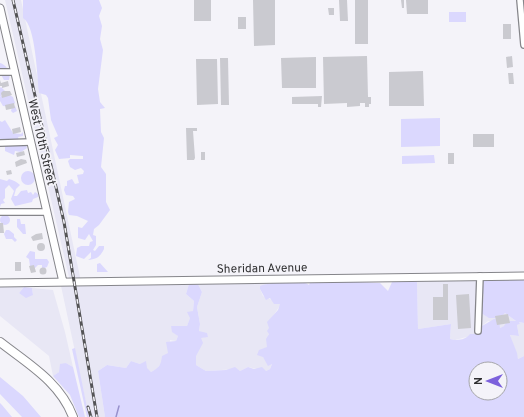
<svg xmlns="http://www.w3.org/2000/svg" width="524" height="417" font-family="Overpass,sans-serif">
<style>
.built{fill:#e8e7f5}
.green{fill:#dbd8fe;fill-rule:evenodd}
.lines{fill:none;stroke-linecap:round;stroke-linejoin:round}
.stream{stroke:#9891cd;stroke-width:1.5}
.building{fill:#cacad0}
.minor-casing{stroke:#85858a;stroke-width:8}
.tertiary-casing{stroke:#85858a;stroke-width:9}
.primary-casing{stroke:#85858a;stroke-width:10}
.minor{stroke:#fff;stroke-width:5.5}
.tertiary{stroke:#fff;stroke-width:7}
.primary{stroke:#fff;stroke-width:8}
.rail-casing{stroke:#545456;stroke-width:3}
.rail{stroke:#f4f3f9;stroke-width:1.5;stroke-dasharray:4.5;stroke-linecap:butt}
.labels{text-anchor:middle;stroke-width:3.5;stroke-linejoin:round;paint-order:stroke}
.street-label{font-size:12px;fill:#2f2f31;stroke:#f4f3f9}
</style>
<rect width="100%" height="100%" fill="#f4f3f9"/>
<path class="built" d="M5,0H21L82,286L189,284L186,294L194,301L193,311L187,326H171L178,336L176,341L170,340L168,353L157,369L151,372L140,364L131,361L126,368L107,365L98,371L105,417H89L61,286H71Z
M482,280L484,284L481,290L484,295L481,313L489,317H500L505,313L516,321L500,328L498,323L488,321L482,326L478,334L455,340L450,339L451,324L418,329L417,282Z
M197,282L268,283L260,289L263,296L281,304L271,319L267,347L263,357L272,363L270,369L266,371L248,367L240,371L237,369L206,371L196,365L195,356L202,343L200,338L208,336L199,331L200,324L197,307L202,292Z
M0,287H24L19,293L33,295L32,288L53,290L65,332L73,367L66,363L59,372L53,376L49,356L0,316Z
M518,322L524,323V356L518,359L510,335L519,336L517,325L520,324Z"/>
<path class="green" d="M23,0H99L102,8L99,16L102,26L100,39L103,50L98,89L100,102L105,108L100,109L101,132L104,138L101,167L106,174V202L110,210L99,225L94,229L93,235L96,236V245L93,250L95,251L99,246H104V249C100,257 97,259 88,260L91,258V252L84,259L76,256L77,248L81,246H89L90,242L93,241L89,234L85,240L78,238V227L82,228L88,221L77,216L69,215L68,212L69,202L75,199L73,196L66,195L64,190L65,186H67V181L72,179L75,184L79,183L77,175L83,174L84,171L81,168L75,170L70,167L68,161L70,159H83V156L70,155V158L59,159L55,150L58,145L54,138L58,136L51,120L48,98L46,95L39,93C37,77 36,26 23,18Z
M449,12H466V22H449Z
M0,63C7,65 11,73 9,80H4L0,73Z
M1,87L5,91L0,97L6,93L13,97L15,103L13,105L15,106L17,111L13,113L11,111L12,107L3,106L0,101V88Z
M440,118V146L401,147V119Z
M5,120L13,133L21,134L23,132V136L18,137L19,140L26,145L27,148L21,152L15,151L14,155L5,151V145L0,141V121L2,122Z
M434,155L435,163L402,164V156Z
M21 178a7 7 0 1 1 14 0a7 7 0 1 1-14 0Z
M0,179L7,181L9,179C13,180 17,182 20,185L16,189L14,196H17L21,191L27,190L28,193L31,192L33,195L35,192L38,194V197L33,199L32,202L15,206L11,199L14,191L9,185L5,189V198L3,200L5,203L1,204L0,207Z
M0 220a5 5 0 1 1 10 0a5 5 0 1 1-10 0Z
M17,219H20L21,224H25L26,234H23L17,227Z
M6,230H9L14,234V237L17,240L15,242L12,239H6L4,234Z
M30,251L35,252V259H47L49,262L47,267L42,269V265H38L34,269L30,266L29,259L26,257Z
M100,263L108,272H97V264Z
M503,279H524V323L519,322L520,324L517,325L519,336L510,335L517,353L518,359L524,356V417H105L98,371L107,365L126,368L131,361L140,364L146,361L147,368L151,372C159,368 161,365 162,356L168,353L166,342L176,341L178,336L172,332L171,326H187L190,318L187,312L193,311L194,301L186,294L189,284L197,282L202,292L197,307L200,324L199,331L207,333L208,337L201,338L203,343L196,356V365L206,371L226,370L235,367L240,371L248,367L254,369L262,367L266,371L270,369L272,364L268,366L263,357L257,355L259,350L267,347L266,339L269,334L267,331L269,328L267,322L278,310L280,304H274L270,298L266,300L260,289V286C271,282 301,279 309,285L311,280L380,283L388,291L392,282H417L418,329L451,324L450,339C458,341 465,340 470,334H477L482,326L494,319L499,320L500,328L504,326L507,321H516L505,313L500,318H489L481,313L484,295L481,290L484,284L482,280ZM476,369H500V393H476Z
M24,287L32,288L33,295L26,298L19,293Z
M75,348L89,417H87L72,349Z
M66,363L73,367L85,417H79L70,395L53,376L59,372L60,364Z
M0,377L23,396L41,417H22L0,394Z
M0,403L2,405L12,417H0Z"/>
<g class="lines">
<path class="stream" d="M116,417L119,406"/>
</g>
<path class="building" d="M194,0H211V21H194Z
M253,0H275V45L254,46Z
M339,0H347L348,21H340Z
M355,0H368V44H355Z
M401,0H404V8H402Z
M406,0H428V14H407Z
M328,8H334V15H329Z
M238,17H246V29H238Z
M503,24H511V39H503Z
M367,56L368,97H371V104H369V107H365V103H360V106L347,107V103L324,104L323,57Z
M512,56L513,67L507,68L506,57Z
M316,57V88H282L281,58Z
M220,58H228L229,105H221Z
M196,59H217L218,104L197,105Z
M423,71L424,106H389V72Z
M508,73H513L514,84H509Z
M0,80L1,83L8,81L9,86L2,88V86H0Z
M3,91H10L12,95L2,98L1,93Z
M322,96L321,107H318V104H292V97Z
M14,103L15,108L6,110L5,105Z
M20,127L21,132L13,134L12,129Z
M186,128H197V131H193L195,158L194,160H187Z
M473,134H494V147H473Z
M24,151L25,155L17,157L16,153Z
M201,152H205V160H201Z
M448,153H454V164H448Z
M21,159L26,160L27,163L16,167L15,162Z
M11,170L12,174L7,175L6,171Z
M0,223H3L4,233H0Z
M42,233L43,239L33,241L31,237L36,234Z
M37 247a4 4 0 1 1 8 0a4 4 0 1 1-8 0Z
M15,262H21V271H15Z
M34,265L36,272L31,273L29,266Z
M39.5 271a3.5 3.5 0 1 1 7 0a3.5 3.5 0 1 1-7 0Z
M443,284H448V320H433V297H443Z
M469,294L471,328L458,329L456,295Z
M508,314L510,323L497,325L495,316Z"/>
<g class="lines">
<defs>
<path id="minor" d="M520,0L524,45
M0,72H15
M0,143L31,142
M0,212H47
M478,331L480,276"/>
<path id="tertiary" d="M0,8L63,282
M0,283L524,276"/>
<path id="primary" d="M0,342C28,364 60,382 73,417"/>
</defs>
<use href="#minor" class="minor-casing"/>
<use href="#tertiary" class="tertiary-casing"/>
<use href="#primary" class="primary-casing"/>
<use href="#minor" class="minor"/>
<use href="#tertiary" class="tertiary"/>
<use href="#primary" class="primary"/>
<defs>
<path id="rail" d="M13,0L64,222L97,417
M88,407L91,417"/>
</defs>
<use href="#rail" class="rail-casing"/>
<use href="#rail" class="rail"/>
</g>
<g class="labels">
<g class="street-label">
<text transform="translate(42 142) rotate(77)" y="4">West 10th Street</text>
<text transform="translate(262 268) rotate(-1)" y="4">Sheridan Avenue</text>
</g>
</g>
<g transform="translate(488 381) rotate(270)"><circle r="19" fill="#f4f3f9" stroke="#a5a5a9"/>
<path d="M0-3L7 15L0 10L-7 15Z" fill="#7c61dc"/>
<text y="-6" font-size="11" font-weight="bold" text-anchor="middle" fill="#2f2f31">N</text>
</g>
</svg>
